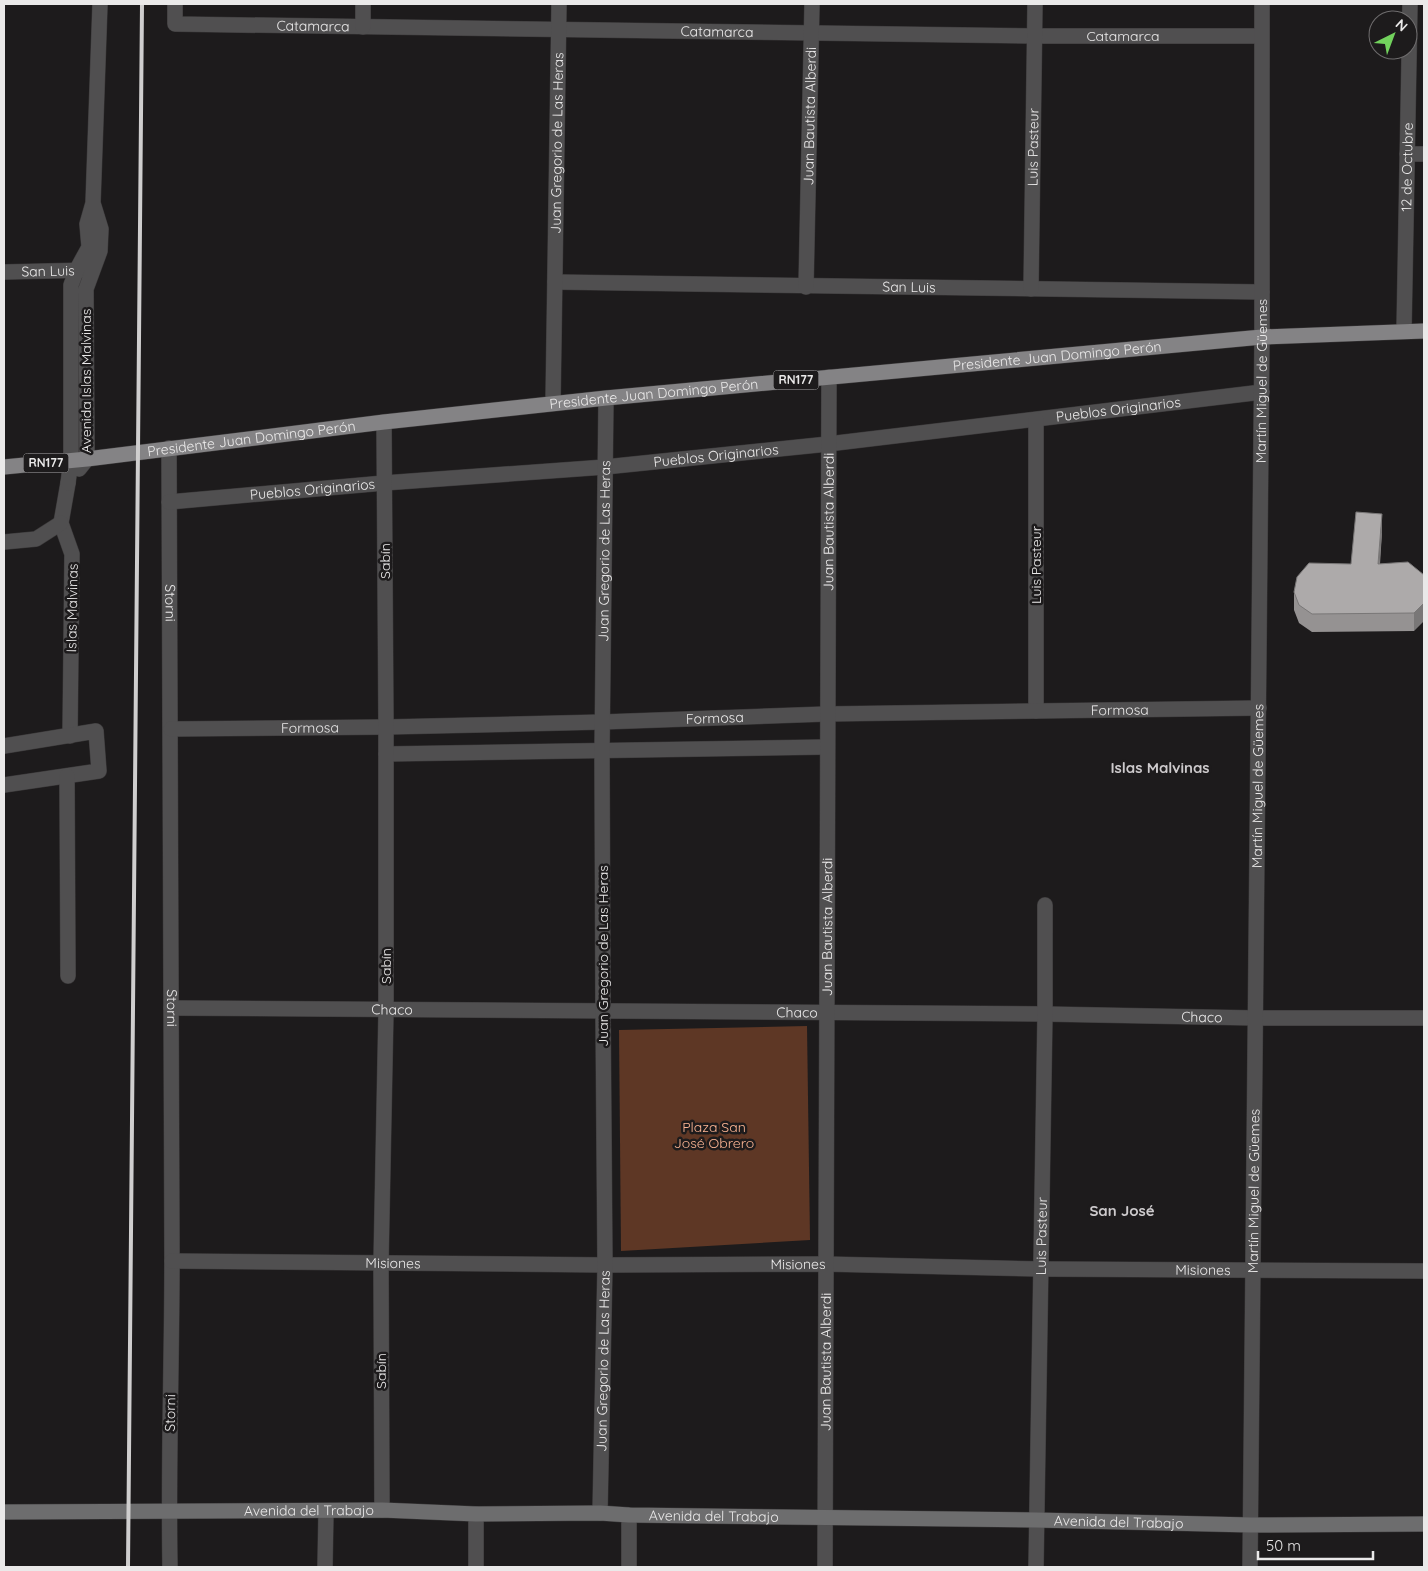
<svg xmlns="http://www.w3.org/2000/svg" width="1428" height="1571" font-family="Quicksand,sans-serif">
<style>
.green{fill:#5e3725}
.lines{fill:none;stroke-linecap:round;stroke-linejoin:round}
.minor-casing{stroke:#3a3839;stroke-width:16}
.tertiary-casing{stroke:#3a3839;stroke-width:16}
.secondary-casing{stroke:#3a3839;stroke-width:16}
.primary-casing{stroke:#3a3839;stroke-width:16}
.minor{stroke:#504f50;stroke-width:15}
.tertiary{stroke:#504f50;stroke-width:15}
.secondary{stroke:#6d6d6e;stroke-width:15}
.primary{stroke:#848385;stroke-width:15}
.rail{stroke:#cfcece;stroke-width:4}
.wall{fill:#959292}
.shaded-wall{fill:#797777}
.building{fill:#adaaaa;stroke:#797777}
.labels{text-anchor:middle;stroke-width:5;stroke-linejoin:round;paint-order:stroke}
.shield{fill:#1d1b1c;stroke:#acabac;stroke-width:1}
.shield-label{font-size:12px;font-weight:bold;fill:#eae9e9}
.street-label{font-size:14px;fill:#eae9e9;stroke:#1d1b1c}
.park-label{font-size:14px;fill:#feb694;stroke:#1d1b1c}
.neighbourhood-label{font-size:15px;font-weight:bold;fill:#cdcacc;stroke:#1d1b1c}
</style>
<rect width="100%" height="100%" fill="#1d1b1c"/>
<path class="green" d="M807,1026L810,1240L621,1251L619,1030Z"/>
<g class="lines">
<defs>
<g id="minor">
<path id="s1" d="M175,4V24L1035,36H1261"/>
<path d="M363,4V27"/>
<path d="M1407,154H1424"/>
<path id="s2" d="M4,272L90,270"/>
<path id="s3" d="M555,282L1262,292"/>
<path id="s4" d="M806,287L812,4"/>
<path id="s5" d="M1031,289L1035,4"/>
<path id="s6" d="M1404,331L1410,4"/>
<path id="s7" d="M553,403L559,4"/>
<path id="s8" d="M169,448C172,718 172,988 172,1258C172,1361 168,1464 170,1567"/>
<path d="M68,483L61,523L72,554L70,736"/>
<path id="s9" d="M169,502L384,483L605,467L828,444L1262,392"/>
<path d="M4,542L36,539L61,523"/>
<path d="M1036,711V420"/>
<path id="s10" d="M171,729L386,727L602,722L826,714L1259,708"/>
<path d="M4,746L96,731L99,771L4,785"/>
<path d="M386,754L826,747"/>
<path d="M67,776L68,976"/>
<path id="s11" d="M171,1008L1045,1014L1256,1018H1424"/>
<path id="s12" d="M172,1261L605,1265L825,1264L1041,1269L1424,1271"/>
<path d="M382,1510L381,1263L386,1011V727L384,422"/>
<path id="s13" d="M600,1513L605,1265L603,1012L602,752L606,398"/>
<path d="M325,1567L326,1511"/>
<path d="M476,1567V1514"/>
<path d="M629,1567V1515"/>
<path id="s14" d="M825,1567L829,377"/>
<path id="s15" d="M1036,1567L1045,1014V905"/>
<path id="s16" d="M1250,1567L1262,337V4"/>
</g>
<path id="tertiary" d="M79,469L87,459L86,289L100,251L101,229L93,203
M68,483L71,460V285L77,269L89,247L87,224L93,203L100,4"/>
<g id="secondary">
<path id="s17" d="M4,1512L382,1510L476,1514L600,1513L629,1515L1036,1520L1251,1525L1424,1524"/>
</g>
<g id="primary">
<path id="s18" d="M4,467L87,459L384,422L606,398L1262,337L1424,331"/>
</g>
</defs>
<use href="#minor" class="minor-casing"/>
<use href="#tertiary" class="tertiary-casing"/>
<use href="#secondary" class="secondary-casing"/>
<use href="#primary" class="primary-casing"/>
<use href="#minor" class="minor"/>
<use href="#tertiary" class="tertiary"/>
<use href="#secondary" class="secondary"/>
<use href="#primary" class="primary"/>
<path class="rail" d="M128,1567L142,4"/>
</g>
<path class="wall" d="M1382,532L1380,564L1424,575L1414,631L1312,632L1299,623L1294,610V592L1351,564Z"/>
<path class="shaded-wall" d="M1382,514V532L1378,582V564Z
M1424,603V621L1414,631V613Z"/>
<path class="building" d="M1356,512L1382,514L1378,564L1408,562L1424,575V603L1414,613L1312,614L1299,605L1294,592L1297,577L1309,563L1351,564Z"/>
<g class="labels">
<g class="shield">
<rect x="773.5" y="370.5" width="45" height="19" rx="4"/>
<rect x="23.5" y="453.5" width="45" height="19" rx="4"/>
</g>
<g class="shield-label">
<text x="796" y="384">RN177</text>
<text x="46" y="467">RN177</text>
</g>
<g class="street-label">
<text dy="5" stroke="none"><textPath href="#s1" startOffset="158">Catamarca</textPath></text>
<text dy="5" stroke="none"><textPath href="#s1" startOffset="562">Catamarca</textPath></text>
<text dy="5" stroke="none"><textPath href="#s1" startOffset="968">Catamarca</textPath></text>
<text dy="5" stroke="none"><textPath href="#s4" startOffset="171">Juan Bautista Alberdi</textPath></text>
<text dy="5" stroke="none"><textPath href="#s7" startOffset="260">Juan Gregorio de Las Heras</textPath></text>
<text dy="5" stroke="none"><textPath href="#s5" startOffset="142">Luis Pasteur</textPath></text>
<text dy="5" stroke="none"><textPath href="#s6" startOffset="164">12 de Octubre</textPath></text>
<text dy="5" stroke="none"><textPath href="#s2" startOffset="44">San Luis</textPath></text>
<text dy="5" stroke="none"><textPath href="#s3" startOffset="354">San Luis</textPath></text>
<text dy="5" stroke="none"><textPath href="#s18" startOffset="1059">Presidente Juan Domingo Perón</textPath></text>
<text transform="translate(86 381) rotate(-90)" y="5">Avenida Islas Malvinas</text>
<text dy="5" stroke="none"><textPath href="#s16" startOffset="1186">Martín Miguel de Güemes</textPath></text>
<text dy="5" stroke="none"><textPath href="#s18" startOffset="654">Presidente Juan Domingo Perón</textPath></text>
<text dy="5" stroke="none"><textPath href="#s9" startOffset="954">Pueblos Originarios</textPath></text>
<text dy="5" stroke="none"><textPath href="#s18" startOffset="249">Presidente Juan Domingo Perón</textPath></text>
<text dy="5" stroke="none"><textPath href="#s9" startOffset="549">Pueblos Originarios</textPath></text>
<text dy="5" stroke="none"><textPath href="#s9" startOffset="144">Pueblos Originarios</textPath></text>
<text dy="5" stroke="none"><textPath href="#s14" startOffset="1045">Juan Bautista Alberdi</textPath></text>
<text dy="5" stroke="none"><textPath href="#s13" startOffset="962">Juan Gregorio de Las Heras</textPath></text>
<text transform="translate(385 561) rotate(-90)" y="5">Sabín</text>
<text transform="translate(1036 565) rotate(-90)" y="5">Luis Pasteur</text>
<text dy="5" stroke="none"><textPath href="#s8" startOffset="155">Storni</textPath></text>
<text transform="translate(72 608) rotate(-89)" y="5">Islas Malvinas</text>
<text dy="5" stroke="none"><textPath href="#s10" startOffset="949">Formosa</textPath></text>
<text dy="5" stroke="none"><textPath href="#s10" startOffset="544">Formosa</textPath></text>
<text dy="5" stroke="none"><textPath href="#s10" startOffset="139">Formosa</textPath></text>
<text dy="5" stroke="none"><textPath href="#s16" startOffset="781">Martín Miguel de Güemes</textPath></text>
<text dy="5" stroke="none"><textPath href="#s14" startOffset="640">Juan Bautista Alberdi</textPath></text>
<text transform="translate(603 956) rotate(-90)" y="5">Juan Gregorio de Las Heras</text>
<text transform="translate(386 966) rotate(-90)" y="5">Sabín</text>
<text dy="5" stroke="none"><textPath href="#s8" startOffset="560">Storni</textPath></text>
<text dy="5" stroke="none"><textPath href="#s11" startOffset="221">Chaco</textPath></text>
<text dy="5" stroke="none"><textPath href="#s11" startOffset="626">Chaco</textPath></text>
<text dy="5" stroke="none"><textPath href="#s11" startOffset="1031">Chaco</textPath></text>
<text dy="5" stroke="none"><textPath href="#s16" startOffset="376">Martín Miguel de Güemes</textPath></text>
<text dy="5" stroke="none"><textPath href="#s15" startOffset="331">Luis Pasteur</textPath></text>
<text dy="5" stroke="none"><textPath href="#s12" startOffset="221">Misiones</textPath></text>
<text dy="5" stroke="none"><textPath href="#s12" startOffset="626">Misiones</textPath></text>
<text dy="5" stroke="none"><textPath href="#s12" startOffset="1031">Misiones</textPath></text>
<text dy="5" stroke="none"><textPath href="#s13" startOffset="152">Juan Gregorio de Las Heras</textPath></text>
<text dy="5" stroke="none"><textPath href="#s14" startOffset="205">Juan Bautista Alberdi</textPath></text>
<text transform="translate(381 1371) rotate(-90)" y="5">Sabín</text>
<text transform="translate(170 1413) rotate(-89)" y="5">Storni</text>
<text dy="5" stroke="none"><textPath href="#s17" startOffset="305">Avenida del Trabajo</textPath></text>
<text dy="5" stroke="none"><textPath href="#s17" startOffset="710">Avenida del Trabajo</textPath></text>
<text dy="5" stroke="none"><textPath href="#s17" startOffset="1115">Avenida del Trabajo</textPath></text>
</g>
<g class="park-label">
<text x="714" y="1132">Plaza San<tspan x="714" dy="16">José Obrero</tspan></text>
</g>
<g class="neighbourhood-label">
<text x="1160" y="773">Islas Malvinas</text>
<text x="1122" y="1216">San José</text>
</g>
</g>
<rect width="1428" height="1571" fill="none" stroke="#eae9e9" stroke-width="10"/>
<g transform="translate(1393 35) rotate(42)"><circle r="24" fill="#1d1b1c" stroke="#6f6d6e"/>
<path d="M0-4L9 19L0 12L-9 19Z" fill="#72d25d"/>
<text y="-8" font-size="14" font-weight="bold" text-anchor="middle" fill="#eae9e9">N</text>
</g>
<path d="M1258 1551v8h115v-8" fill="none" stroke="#eae9e9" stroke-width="2.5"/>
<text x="1266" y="1551" font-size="15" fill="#eae9e9" stroke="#1d1b1c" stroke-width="4" paint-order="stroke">50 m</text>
</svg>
